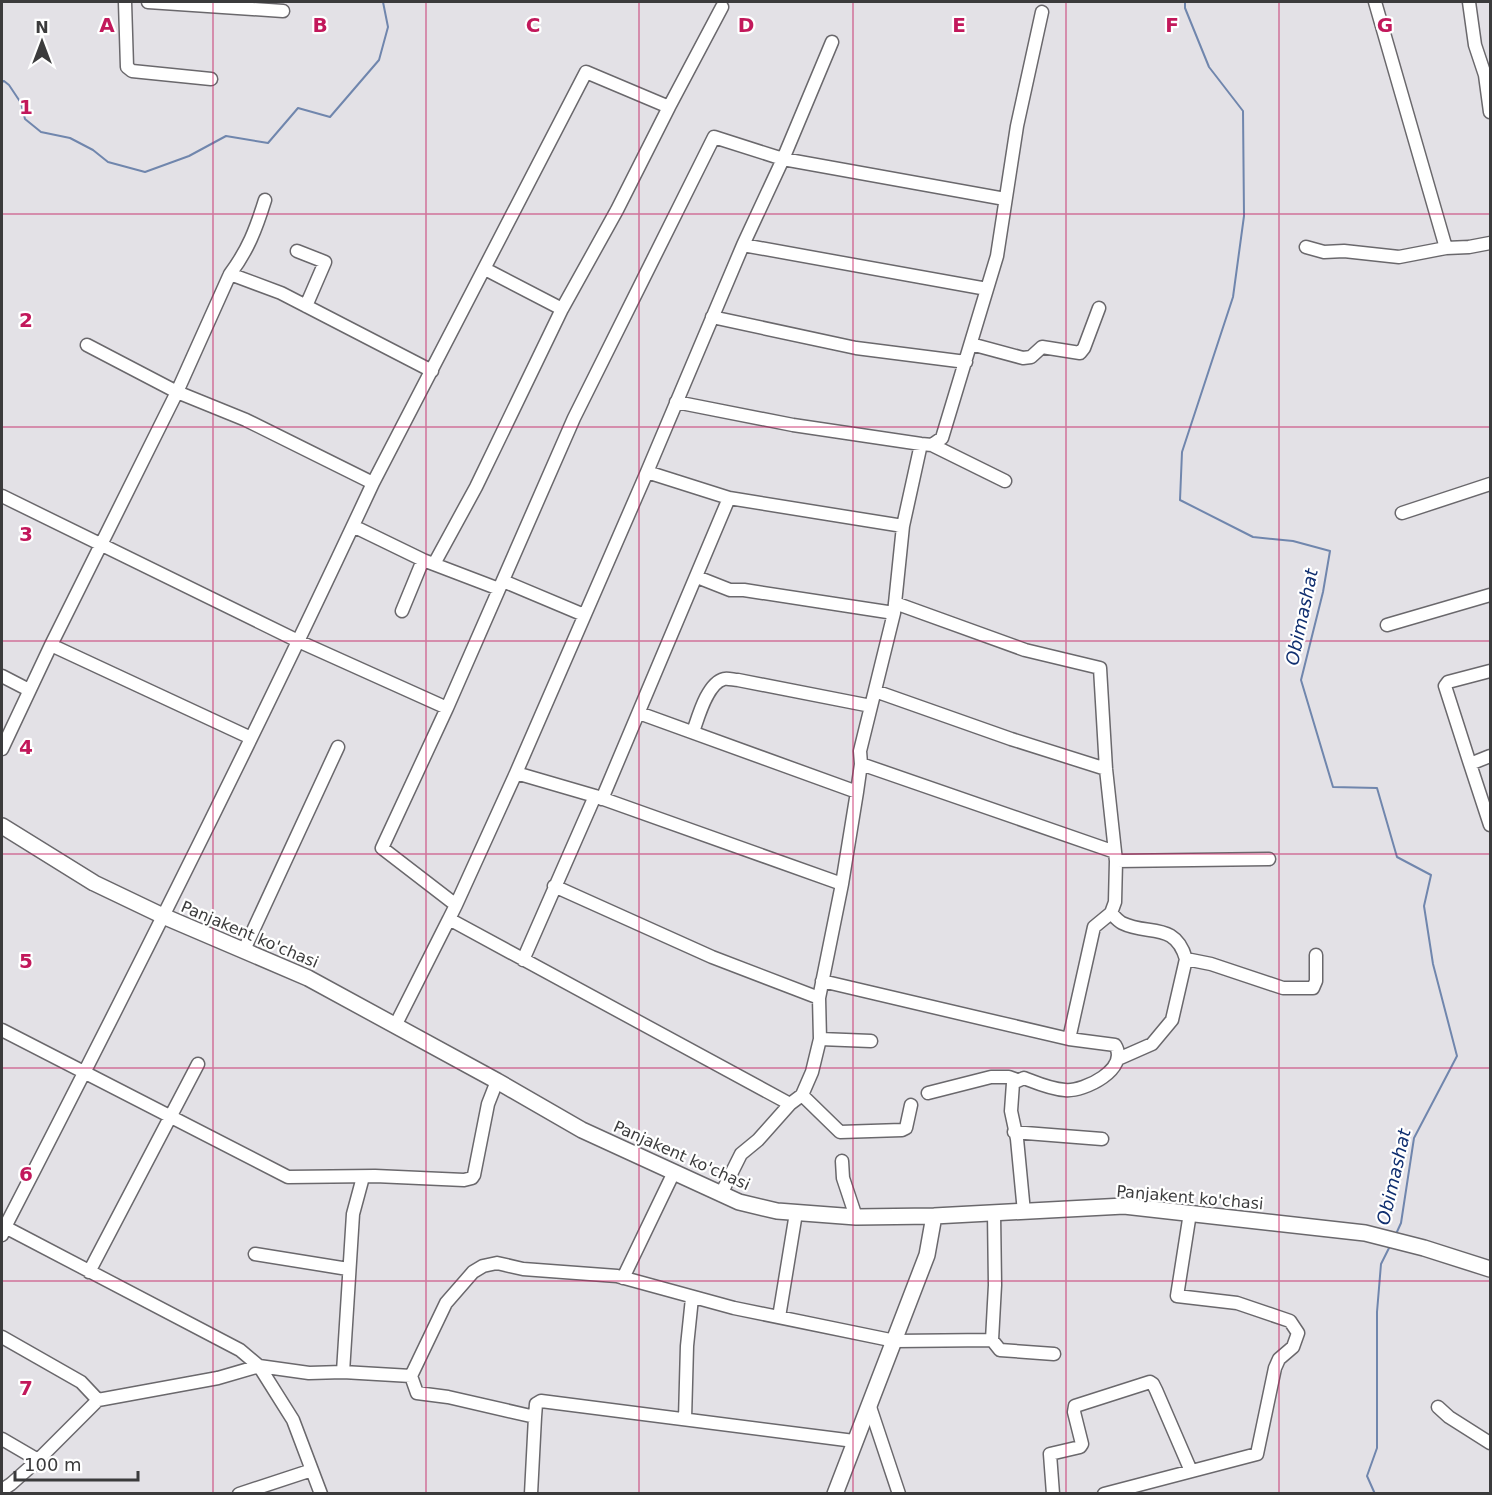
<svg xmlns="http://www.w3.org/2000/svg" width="1492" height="1495" font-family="'DejaVu Sans',sans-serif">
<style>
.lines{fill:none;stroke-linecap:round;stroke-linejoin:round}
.stream{stroke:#7086ad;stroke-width:2}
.minor-casing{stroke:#6a686c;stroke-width:15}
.major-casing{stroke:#6a686c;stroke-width:18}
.minor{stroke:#fff;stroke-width:12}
.major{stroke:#fff;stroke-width:15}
.grid{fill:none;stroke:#c2185b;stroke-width:1.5;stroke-opacity:0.55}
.labels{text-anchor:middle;stroke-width:4.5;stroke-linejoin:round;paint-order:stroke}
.street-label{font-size:16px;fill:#3b3b3c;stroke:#fff}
.water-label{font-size:18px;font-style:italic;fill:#102f70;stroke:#fff}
.grid-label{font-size:20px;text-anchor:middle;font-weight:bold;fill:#c2185b;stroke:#fff;stroke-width:4.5;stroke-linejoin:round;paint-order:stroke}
</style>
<rect width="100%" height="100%" fill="#e3e1e6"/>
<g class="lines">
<path class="stream" d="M1185,2V8L1209,67L1243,111L1244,216L1233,297L1182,452L1180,500L1253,537L1293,541L1330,551L1323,592L1301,680L1333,787L1377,788L1397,857L1431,875L1424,906L1433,964L1457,1056L1414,1138L1401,1223L1396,1234
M2,82L4,81L9,85L21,103L25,119L41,132L70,138L93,150L108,162L145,172L189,156L226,136L268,143L298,108L330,117L379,60L388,27L383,2
M1375,1494L1367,1476L1377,1448V1312L1381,1264L1391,1244"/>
<defs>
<path id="minor" d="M125,2L127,67L132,71L211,79
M148,2L283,11
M1375,2L1446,248
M1469,2L1475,45L1485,75L1490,112
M669,107L722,7
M743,245L783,159L832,42
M1306,247L1324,252L1344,251L1399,257L1446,248L1469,247L1490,243
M297,251L325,262L306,306
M485,269L562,309
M230,274C248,250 256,229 265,200
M712,317L856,348L966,362
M971,344L1023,358L1031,357L1042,347L1080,353L1084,348L1099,308
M676,402L793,425L921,444L932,445L942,438L997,256L1017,126L1042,12
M932,445L1005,481
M647,472L729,498L903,526
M373,483L586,72L669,107L617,210L562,309L476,487L434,564
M2,496L298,641L447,708L382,848L456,905L449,919L790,1104
M1402,513L1490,484
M353,526L423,560L499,589
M697,577L730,590H744L894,613
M503,581L584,615
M402,611L423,560
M1387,625L1490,595
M51,645L251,738
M2,676L29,690
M875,691L1011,739L1106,769
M447,708L574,418L714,137L783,159L1005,199
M639,713L857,792
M693,732C698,718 707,683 724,679C728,678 734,680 738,680L871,706
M2,749L51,645L177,392L230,274L281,293L432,371
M1490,756L1470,764L1490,825
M861,764L1115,852
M1470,764L1445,686L1448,682L1490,671
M516,773L595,796L842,884
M1116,861L1269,859
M554,886L712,957L819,998
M456,905L516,773L647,472L743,245L987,289
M1111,913C1114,916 1118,921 1122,923C1148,936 1175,921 1186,959L1172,1020L1152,1044L1118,1059
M244,950L338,747
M1186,959L1211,964L1283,988H1313L1316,981V955
M523,960L595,796L602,799L729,498
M822,981L1069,1039L1094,927L1111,913L1115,902L1116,861L1106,769L1100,668L1025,650L895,603
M395,1026L449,919
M2,1030L288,1177L375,1176L464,1180L472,1178L474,1175L488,1104L497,1081
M820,1039L871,1041
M928,1093L991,1077H1009L1017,1080
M802,1095L840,1132L902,1130L906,1128L911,1105
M1014,1132L1102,1139
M842,1161L843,1178L856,1217
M721,1194L741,1154L758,1140L790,1104L802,1095L812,1072L820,1039L819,998L842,884L857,792L861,764L860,751L894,613L903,526L921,444
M1024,1212L1017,1139L1011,1111L1013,1083L1024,1078C1037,1083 1050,1089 1065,1090C1084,1092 1130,1069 1115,1045L1069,1039
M2,1225L5,1227C132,981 256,734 373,483L246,420L177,392L87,345
M2,1235L5,1227L240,1350L259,1366L293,1420L321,1494
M255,1254L348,1269
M89,1272L198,1064
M623,1278L674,1172
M779,1317L796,1213
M2,1337L81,1382L98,1400
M992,1340L1000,1350L1054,1354
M343,1372L353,1214L363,1177
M411,1376L417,1393L448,1397L535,1417L536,1404L541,1401L854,1441
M869,1404L899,1494
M1438,1407L1449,1417L1490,1443
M685,1419L687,1346L692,1298
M2,1439L38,1460
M2,1490L11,1484L38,1460L98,1400L218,1378L259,1366L309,1373L343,1372L411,1376L446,1303L473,1272L483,1266L497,1263L523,1269L617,1276L734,1308L895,1341L992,1340L995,1285L994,1213
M239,1494L312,1470
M531,1494L535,1417
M1053,1494L1050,1454L1080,1447L1082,1444L1074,1412L1075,1406L1150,1382L1153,1384L1156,1390L1191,1471
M1104,1494L1257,1454L1275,1368L1279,1359L1293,1347L1298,1333L1290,1321L1237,1303L1177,1296L1190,1213"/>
<path id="major" d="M2,826L94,883L163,916L308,978L497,1081L582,1130L739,1202L777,1211L856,1217L934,1216L1124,1206L1365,1233L1424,1248L1490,1269
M835,1494L927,1255L934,1216"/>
</defs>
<use href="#minor" class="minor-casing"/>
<use href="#major" class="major-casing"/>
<use href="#minor" class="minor"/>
<use href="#major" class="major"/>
</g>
<path class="grid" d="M213,2V1494M426,2V1494M639,2V1494M853,2V1494M1066,2V1494M1279,2V1494M2,214H1490M2,427H1490M2,641H1490M2,854H1490M2,1068H1490M2,1281H1490"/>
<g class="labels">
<g class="street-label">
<text transform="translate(250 934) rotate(23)" y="6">Panjakent ko'chasi</text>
<text transform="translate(682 1155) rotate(24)" y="6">Panjakent ko'chasi</text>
<text transform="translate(1190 1197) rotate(5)" y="6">Panjakent ko'chasi</text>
</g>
<g class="water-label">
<text transform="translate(1302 617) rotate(-78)" y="6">Obimashat</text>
<text transform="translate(1394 1177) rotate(-77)" y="6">Obimashat</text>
</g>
</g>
<g class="grid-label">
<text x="107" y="32">A</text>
<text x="320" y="32">B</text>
<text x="533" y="32">C</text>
<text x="746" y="32">D</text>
<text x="959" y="32">E</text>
<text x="1172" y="32">F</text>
<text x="1385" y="32">G</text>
<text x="26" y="114">1</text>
<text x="26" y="327">2</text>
<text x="26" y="541">3</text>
<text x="26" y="754">4</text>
<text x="26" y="968">5</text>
<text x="26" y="1181">6</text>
<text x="26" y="1395">7</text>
</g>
<rect width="1492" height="1495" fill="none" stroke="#3b3b3c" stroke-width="6"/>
<g transform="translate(42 42)" stroke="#ffffff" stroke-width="4.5" paint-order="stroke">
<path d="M0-4.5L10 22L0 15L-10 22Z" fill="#3b3b3c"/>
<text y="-9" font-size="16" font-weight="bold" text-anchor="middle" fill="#3b3b3c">N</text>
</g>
<path d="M15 1471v9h123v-9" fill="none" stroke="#3b3b3c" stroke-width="3"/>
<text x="24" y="1471" font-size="18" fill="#3b3b3c" stroke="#ffffff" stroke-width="4.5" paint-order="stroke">100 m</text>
</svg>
